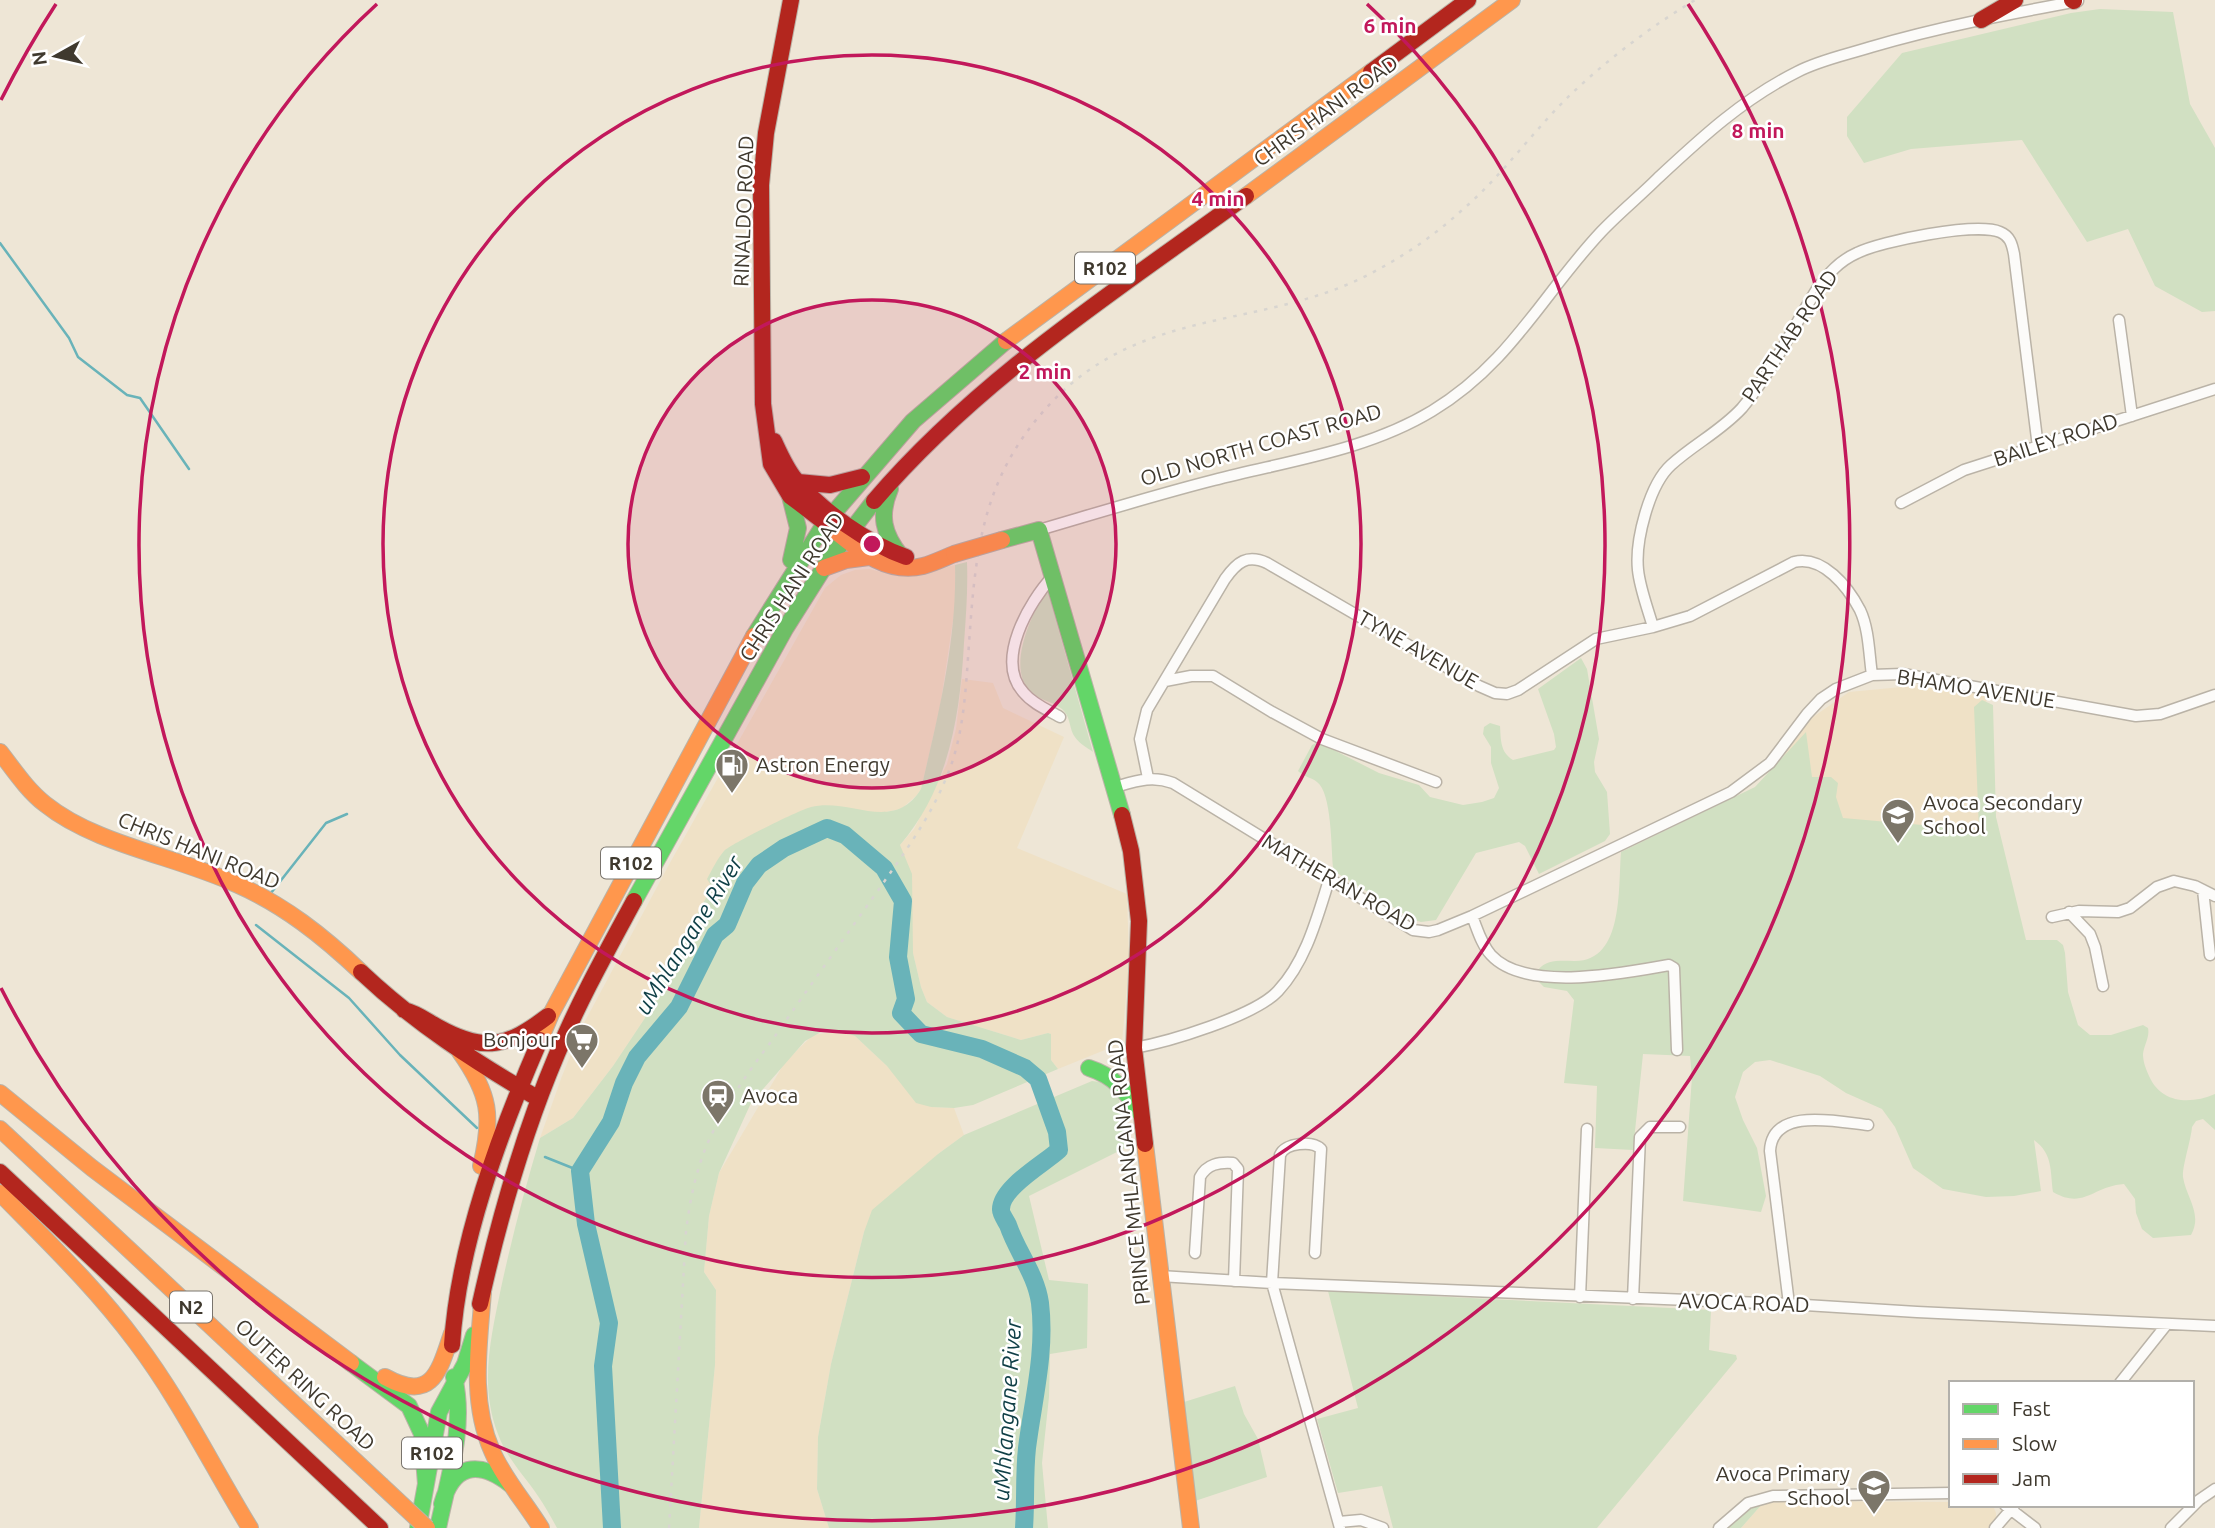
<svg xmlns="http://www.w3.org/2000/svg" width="2215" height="1528" font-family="Ubuntu,sans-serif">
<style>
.built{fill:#efe1c6}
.green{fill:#d1e0c2}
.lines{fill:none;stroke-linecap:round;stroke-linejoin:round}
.stream{stroke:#69b3b9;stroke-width:2.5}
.river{stroke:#69b3b9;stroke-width:18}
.street-casing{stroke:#bab3a7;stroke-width:13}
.fast-casing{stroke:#bab3a7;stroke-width:18}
.slow-casing{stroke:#bab3a7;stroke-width:18}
.jam-casing{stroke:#bab3a7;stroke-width:18}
.street{stroke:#fcfbf9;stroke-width:10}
.fast{stroke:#63d668;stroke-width:16}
.slow{stroke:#ff974d;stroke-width:16}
.jam{stroke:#b3261e;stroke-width:16}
.rail{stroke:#d8d5d0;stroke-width:2.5;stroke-dasharray:3.5 7;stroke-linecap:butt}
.slow-bridge-casing{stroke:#bab3a7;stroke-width:18;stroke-linecap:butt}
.slow-bridge{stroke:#ff974d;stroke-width:16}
.ring{fill:none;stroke:#c2185b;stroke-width:3.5}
.labels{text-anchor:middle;stroke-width:5;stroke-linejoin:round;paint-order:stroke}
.shield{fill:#fff;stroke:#79746d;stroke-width:2}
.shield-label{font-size:19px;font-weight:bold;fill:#3f392e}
.street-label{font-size:21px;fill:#3f392e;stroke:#fff}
.poi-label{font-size:21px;fill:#3f392e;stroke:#fff;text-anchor:start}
.water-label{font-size:23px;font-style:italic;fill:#0f3f46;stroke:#fff}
.centre{fill:#c2185b;stroke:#fff;stroke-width:3.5}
.ring-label{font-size:21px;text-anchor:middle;font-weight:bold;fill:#c2185b;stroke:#fff;stroke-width:5;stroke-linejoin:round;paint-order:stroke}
</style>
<rect width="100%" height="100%" fill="#eee6d6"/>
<path class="built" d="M955,565L956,600L940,707L921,789L917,795L901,809L881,813L712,887L644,1011L645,1018L613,1066L573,1118L540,1138L562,1076L584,1023L671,861L825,588L841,575L855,570L869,569L897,576H913Z
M962,679L993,683L1003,708L1064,737L1017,848L1127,894L1129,961L1122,1043L1058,1069L1051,1060V1034L1048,1033L1021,1040L947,1017L927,1002L921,987L913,953L900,845L914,829L947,764L956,729Z
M1923,685L1986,694L1991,821L2007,869L1811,950L1784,752L1813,717L1849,692Z
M840,1031L855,1036L931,1107L954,1108L964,1135L938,1154L864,1232L831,1364L818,1437L817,1489L829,1528H699L715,1365L716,1290L704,1272L709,1216L719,1173L785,1062L813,1035Z
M1777,1501L1951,1502V1505H1990L1994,1508L1996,1513V1519L1988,1528H1741L1763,1503Z"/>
<path class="green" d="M2100,9L2173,12L2190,104L2215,148V311L2202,312L2155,286L2128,229L2087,242L2022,140L1911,149L1864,163L1847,136V117L1902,53L2071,13Z
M967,562C968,589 966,616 964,643C960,716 949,788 900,845L912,874L913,953L921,987L927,1002L947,1017L1021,1040L1048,1033L1051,1034V1060L1058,1069L973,1105L954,1108L931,1107L916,1103L887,1066L855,1036L840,1031L821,1032L805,1041L751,1103L719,1173L709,1216L704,1272L716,1290L715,1365L699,1528H557C551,1517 545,1506 538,1496C524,1475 507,1459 498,1434C479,1385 491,1337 501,1288C512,1237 525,1188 540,1138L573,1118L613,1066L645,1018L644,1011L712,887L707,879C712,870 717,859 724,851C731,844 799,810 811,807C850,797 893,834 921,789C938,716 957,641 955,565Z
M1047,589L1093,752C1086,747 1077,742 1073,734C1069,725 1070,716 1062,709C1052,701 1037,700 1029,690C1007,666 1032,613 1047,589Z
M1581,658L1587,669L1599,739L1594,762L1595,772L1607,792L1610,834L1605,841L1539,874L1525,846L1519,842L1476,853L1436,920L1421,922L1414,920L1337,873L1333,867C1331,848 1332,793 1317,782C1311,777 1304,777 1298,771L1312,745L1318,742L1379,773L1419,785L1430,797L1463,805L1482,802L1494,798L1499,788L1491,763V747L1483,734L1484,727L1490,723L1500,726C1501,740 1500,752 1513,760L1554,750L1556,747L1554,734L1538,689Z
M1982,700L1993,705L1996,817L2026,940H2057L2063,945L2065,953L2068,992L2078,1025L2090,1035H2111L2143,1025L2148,1028C2150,1037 2144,1045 2143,1054C2143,1062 2146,1069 2149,1076C2161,1103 2189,1105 2215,1094V1130L2203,1119L2196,1121L2192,1127C2191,1140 2182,1167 2183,1177C2186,1197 2203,1214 2191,1235L2153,1238L2142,1229L2136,1213L2135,1199L2124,1184C2093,1186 2084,1210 2053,1192C2050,1170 2053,1154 2034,1140L2041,1191L2014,1196L1986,1197L1943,1189L1913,1168L1895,1127L1882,1109L1846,1093L1820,1076L1770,1060L1755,1062L1743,1072L1735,1097L1743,1120L1757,1148L1766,1196L1761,1212L1683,1201L1692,1077L1690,1056L1643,1054L1633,1150L1595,1148L1597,1086L1564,1083L1574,1000L1567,991L1544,987L1537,980L1538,970C1547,959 1560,961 1574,961C1624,962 1618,888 1621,852L1755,787L1806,732L1812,777H1831L1838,783L1836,797L1843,818L1979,830L1974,707Z
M1092,1081L1108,1083L1118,1093L1127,1147L1029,1196L1049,1280L1088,1284L1087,1348L1050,1354L1049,1397L1042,1463L1048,1528H829L817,1489L818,1437L831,1364L864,1232L872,1210L938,1154L964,1135Z
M1328,1291L1711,1310L1709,1350L1736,1355L1737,1359L1597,1528H1393L1382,1486L1338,1493L1317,1419L1358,1408Z
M1235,1386L1244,1414L1258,1439L1267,1477L1195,1501L1184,1402Z
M1763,1503L1741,1528H1727L1748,1509Z"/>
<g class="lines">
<path class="stream" d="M0,243L69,338L78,357L127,395L140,398L189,469
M271,893L326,823L347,814
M256,925L349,998L400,1055L477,1128
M545,1157L580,1171"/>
<path class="river" d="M612,1528L603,1366L609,1323L586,1224L580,1171L611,1122L624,1083L637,1057L679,1007L715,935L727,925L745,883L759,865L784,848L827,828L845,835L884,868L903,901L898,957L906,999L901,1013L921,1034L982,1049L1025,1068L1038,1079L1057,1132L1059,1150C1045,1163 1000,1188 1001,1210C1001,1214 1006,1221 1008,1225C1017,1252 1036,1274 1040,1303C1046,1352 1033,1400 1027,1448C1024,1475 1026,1501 1024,1528"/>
<defs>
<path id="street" d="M2119,320L2132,416
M1901,503L1964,470L2215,389
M1039,530C1097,513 1155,495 1214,480C1287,461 1366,451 1432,411C1510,364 1542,295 1601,232C1619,213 1640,196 1658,178C1702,137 1743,99 1797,72C1820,60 1846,55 1871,47C1939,27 2008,14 2078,1
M1053,576C1029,602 994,661 1024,693C1033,704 1048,710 1060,717
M1653,627C1648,609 1640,589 1638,570C1635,541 1649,485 1671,465C1694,444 1721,431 1742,408C1769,376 1794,326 1817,289C1828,274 1839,261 1857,253C1881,241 1976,222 2000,232C2010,236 2012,244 2014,254L2038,447
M1165,681L1191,676H1213L1272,712L1322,739L1436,782
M1148,778L1140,739L1147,710L1225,579C1237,562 1247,554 1267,563L1479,686L1495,693L1507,694L1518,690L1596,639L1653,627L1690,616L1794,562C1823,555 1848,587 1860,610C1869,629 1869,654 1872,675
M1115,787C1136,781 1152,775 1173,783L1413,930L1429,932L1438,930L1472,916L1731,792L1770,763L1807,714L1821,699L1836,689L1872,675L1903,674L2136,716L2160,714L2215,695
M2203,890L2210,955
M2069,912L2090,934L2095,947L2103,986
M1472,916C1477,928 1481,944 1491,955C1526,993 1624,973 1669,965L1674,968L1677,1050
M2052,917L2079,911L2118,912L2130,908L2157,887L2174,881L2195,886L2215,896
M1134,1048C1168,1042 1255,1016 1278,991C1306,961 1317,918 1329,880
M1195,1253L1200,1177C1207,1164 1219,1162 1233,1163L1238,1169L1234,1281
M1315,1253L1321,1149C1312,1140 1285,1143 1280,1155L1272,1283L1340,1528
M1160,1276L1272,1283L1789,1304L1917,1312L2215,1326
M1580,1297L1587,1129
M1633,1299L1640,1137L1650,1127H1680
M1789,1304L1770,1151C1772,1106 1839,1122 1868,1125
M2120,1383L2167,1324
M2005,1505L2035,1528
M1339,1522L1361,1520L1383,1528
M1719,1528L1748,1503L1773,1496L1951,1493
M1995,1528L2014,1506
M2171,1528L2199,1500L2215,1489"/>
<path id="fast" d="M890,489C879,515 883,534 901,556
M790,496L798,528L791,560
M1002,540L1039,530L1122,815
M754,636L825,523L913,421L1006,341
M634,901L785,629L828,561L874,501
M1089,1068C1114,1076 1125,1090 1139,1112
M351,1363L409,1406L422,1434L426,1484
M442,1504C453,1464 478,1460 510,1484
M418,1528L439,1412L465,1364L474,1335
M438,1528C448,1479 466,1427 454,1377"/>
<path id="slow" d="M1246,196L1512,0
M1006,341L1371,72
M823,521C852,544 883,576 923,566C934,563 944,558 954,554
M824,568L846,560L869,557
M0,752C14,770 27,790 45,804C96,845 176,856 236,884C284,905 323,936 361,972
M540,1040L551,1014L754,636
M460,1052C490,1094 493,1117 481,1166
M0,1093L92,1168L351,1363
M0,1129L381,1485
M1145,1144L1191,1528
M0,1193C47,1241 96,1288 136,1342C180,1400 212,1466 250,1528
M483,1292C479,1345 470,1401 492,1451C504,1479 525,1502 541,1528
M385,1377C432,1403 439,1372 452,1333"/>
<path id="jam" d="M791,0L766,133L761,185L763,404L771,464L790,496L823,521
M2072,0L2074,1
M1981,20L2015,0
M1371,72L1468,0
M774,441C780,454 786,468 795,479C820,510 869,544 906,557
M798,482L830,485L862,477
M874,501C979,378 1117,290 1246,196
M1122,815L1131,851L1139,921L1134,1048L1145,1144
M361,972C415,1023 475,1062 539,1099
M404,1010C417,1013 427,1021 438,1027C485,1053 507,1047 548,1016
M0,1172L380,1528
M480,1304C499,1219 523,1134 557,1054C579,1001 607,951 634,901
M452,1345C458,1245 500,1132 540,1040"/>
</defs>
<use href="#street" class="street-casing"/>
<use href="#fast" class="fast-casing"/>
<use href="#slow" class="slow-casing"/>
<use href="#jam" class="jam-casing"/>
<use href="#street" class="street"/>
<use href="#fast" class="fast"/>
<use href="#slow" class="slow"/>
<use href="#jam" class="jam"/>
<path class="rail" d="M669,1528L686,1231C690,1200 696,1169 709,1140C726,1103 749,1071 773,1039C807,990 842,941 877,892C901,857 927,823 944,783C962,744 965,701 968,658C975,559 978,481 1050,404C1144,303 1269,331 1377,270C1407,254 1436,234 1461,211C1500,178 1530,135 1566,99C1604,62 1650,27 1695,0"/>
<defs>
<path id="slow-bridge" d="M954,554L1002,540
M381,1485L427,1528"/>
</defs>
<use href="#slow-bridge" class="slow-bridge-casing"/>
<use href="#slow-bridge" class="slow-bridge"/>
</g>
<circle cx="872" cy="544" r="244" fill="#c2185b" fill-opacity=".12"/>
<g class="ring">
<circle cx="872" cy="544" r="244"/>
<circle cx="872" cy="544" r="489"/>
<path d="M1367 4A733 733 0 1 1 377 4"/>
<path d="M1 100A978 978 0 0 1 56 4M1688 4A978 978 0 1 1 1 988"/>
</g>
<defs>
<symbol id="fuel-pin" viewBox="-11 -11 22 30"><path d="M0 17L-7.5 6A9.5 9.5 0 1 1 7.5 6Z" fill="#7c7669" stroke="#fff"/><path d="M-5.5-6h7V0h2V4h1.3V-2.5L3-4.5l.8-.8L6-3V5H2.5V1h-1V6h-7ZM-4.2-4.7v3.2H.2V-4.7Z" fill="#fff"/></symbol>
<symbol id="school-pin" viewBox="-11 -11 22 30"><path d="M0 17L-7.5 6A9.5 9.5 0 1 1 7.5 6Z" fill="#7c7669" stroke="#fff"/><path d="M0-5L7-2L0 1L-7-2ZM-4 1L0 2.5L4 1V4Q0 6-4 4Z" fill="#fff"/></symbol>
<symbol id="supermarket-pin" viewBox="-11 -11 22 30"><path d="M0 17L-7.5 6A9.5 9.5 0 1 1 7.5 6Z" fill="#7c7669" stroke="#fff"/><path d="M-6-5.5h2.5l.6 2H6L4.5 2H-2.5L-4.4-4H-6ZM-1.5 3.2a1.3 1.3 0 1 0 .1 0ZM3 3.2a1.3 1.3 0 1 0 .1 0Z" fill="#fff"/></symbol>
<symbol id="station-pin" viewBox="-11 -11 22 30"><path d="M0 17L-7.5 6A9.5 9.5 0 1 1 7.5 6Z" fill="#7c7669" stroke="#fff"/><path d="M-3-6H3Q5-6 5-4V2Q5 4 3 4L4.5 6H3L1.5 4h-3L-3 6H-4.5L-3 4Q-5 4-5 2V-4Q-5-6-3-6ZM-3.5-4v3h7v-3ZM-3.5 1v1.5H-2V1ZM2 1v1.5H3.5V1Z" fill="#fff"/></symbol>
</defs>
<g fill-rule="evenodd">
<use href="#fuel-pin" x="713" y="746" width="38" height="52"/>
<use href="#school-pin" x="1879" y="796" width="38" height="52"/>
<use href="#supermarket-pin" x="563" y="1021" width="38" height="52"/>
<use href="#station-pin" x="699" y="1077" width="38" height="52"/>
<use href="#school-pin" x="1855" y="1467" width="38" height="52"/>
</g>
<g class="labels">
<g class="shield">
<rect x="1075" y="252.5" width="60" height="31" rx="5"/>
<rect x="601" y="847.5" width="60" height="31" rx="5"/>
<rect x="170" y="1291.5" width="42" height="31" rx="5"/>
<rect x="402" y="1437.5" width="60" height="31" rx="5"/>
</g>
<g class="shield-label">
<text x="1105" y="275">R102</text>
<text x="631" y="870">R102</text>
<text x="191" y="1314">N2</text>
<text x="432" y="1460">R102</text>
</g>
<g class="street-label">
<text transform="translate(1326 111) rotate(-36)" y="7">CHRIS HANI ROAD</text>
<text transform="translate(744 211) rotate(-88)" y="7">RINALDO ROAD</text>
<text transform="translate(1790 336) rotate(-56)" y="7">PARTHAB ROAD</text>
<text transform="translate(2056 440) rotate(-18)" y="7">BAILEY ROAD</text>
<text transform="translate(1261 445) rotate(-16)" y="7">OLD NORTH COAST ROAD</text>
<text transform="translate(792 587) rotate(-57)" y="7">CHRIS HANI ROAD</text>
<text transform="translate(1418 650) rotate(30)" y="7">TYNE AVENUE</text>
<text transform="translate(1976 689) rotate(9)" y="7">BHAMO AVENUE</text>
<text transform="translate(199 851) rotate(22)" y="7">CHRIS HANI ROAD</text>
<text transform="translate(1339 883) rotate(30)" y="7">MATHERAN ROAD</text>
<text transform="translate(1129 1172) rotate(-96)" y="7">PRINCE MHLANGANA ROAD</text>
<text transform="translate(1744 1303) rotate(2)" y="7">AVOCA ROAD</text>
<text transform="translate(305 1385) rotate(43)" y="7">OUTER RING ROAD</text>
</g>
<g class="poi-label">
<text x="756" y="772">Astron Energy</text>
<text x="1923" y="810">Avoca Secondary<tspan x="1923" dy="24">School</tspan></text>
<text x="558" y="1047" text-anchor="end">Bonjour</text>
<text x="742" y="1103">Avoca</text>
<text x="1850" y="1481" text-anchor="end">Avoca Primary<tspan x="1850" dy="24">School</tspan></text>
</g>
<g class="water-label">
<text transform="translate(689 935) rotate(-58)" y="8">uMhlangane River</text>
<text transform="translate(1007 1410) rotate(-86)" y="8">uMhlangane River</text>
</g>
</g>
<circle cx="872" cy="544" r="10" class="centre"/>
<g class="ring-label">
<text x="1390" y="33">6 min</text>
<text x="1758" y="138">8 min</text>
<text x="1218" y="206">4 min</text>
<text x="1045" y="379">2 min</text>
</g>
<rect x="1949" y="1381" width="245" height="126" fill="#ffffff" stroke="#b2b0ab" stroke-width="2"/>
<rect x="1963" y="1404" width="35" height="10" fill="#63d668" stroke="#b2b0ab" stroke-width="2"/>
<text x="2012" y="1416" font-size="21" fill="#3f392e">Fast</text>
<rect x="1963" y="1439" width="35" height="10" fill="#ff974d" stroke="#b2b0ab" stroke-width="2"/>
<text x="2012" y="1451" font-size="21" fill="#3f392e">Slow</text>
<rect x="1963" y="1474" width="35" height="10" fill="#b3261e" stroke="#b2b0ab" stroke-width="2"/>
<text x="2012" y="1486" font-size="21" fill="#3f392e">Jam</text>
<g transform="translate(56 56) rotate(262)" stroke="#ffffff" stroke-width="5" paint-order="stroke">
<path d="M0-5L12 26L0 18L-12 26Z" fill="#3f392e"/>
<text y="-10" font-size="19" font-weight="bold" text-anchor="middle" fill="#3f392e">N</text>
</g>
</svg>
